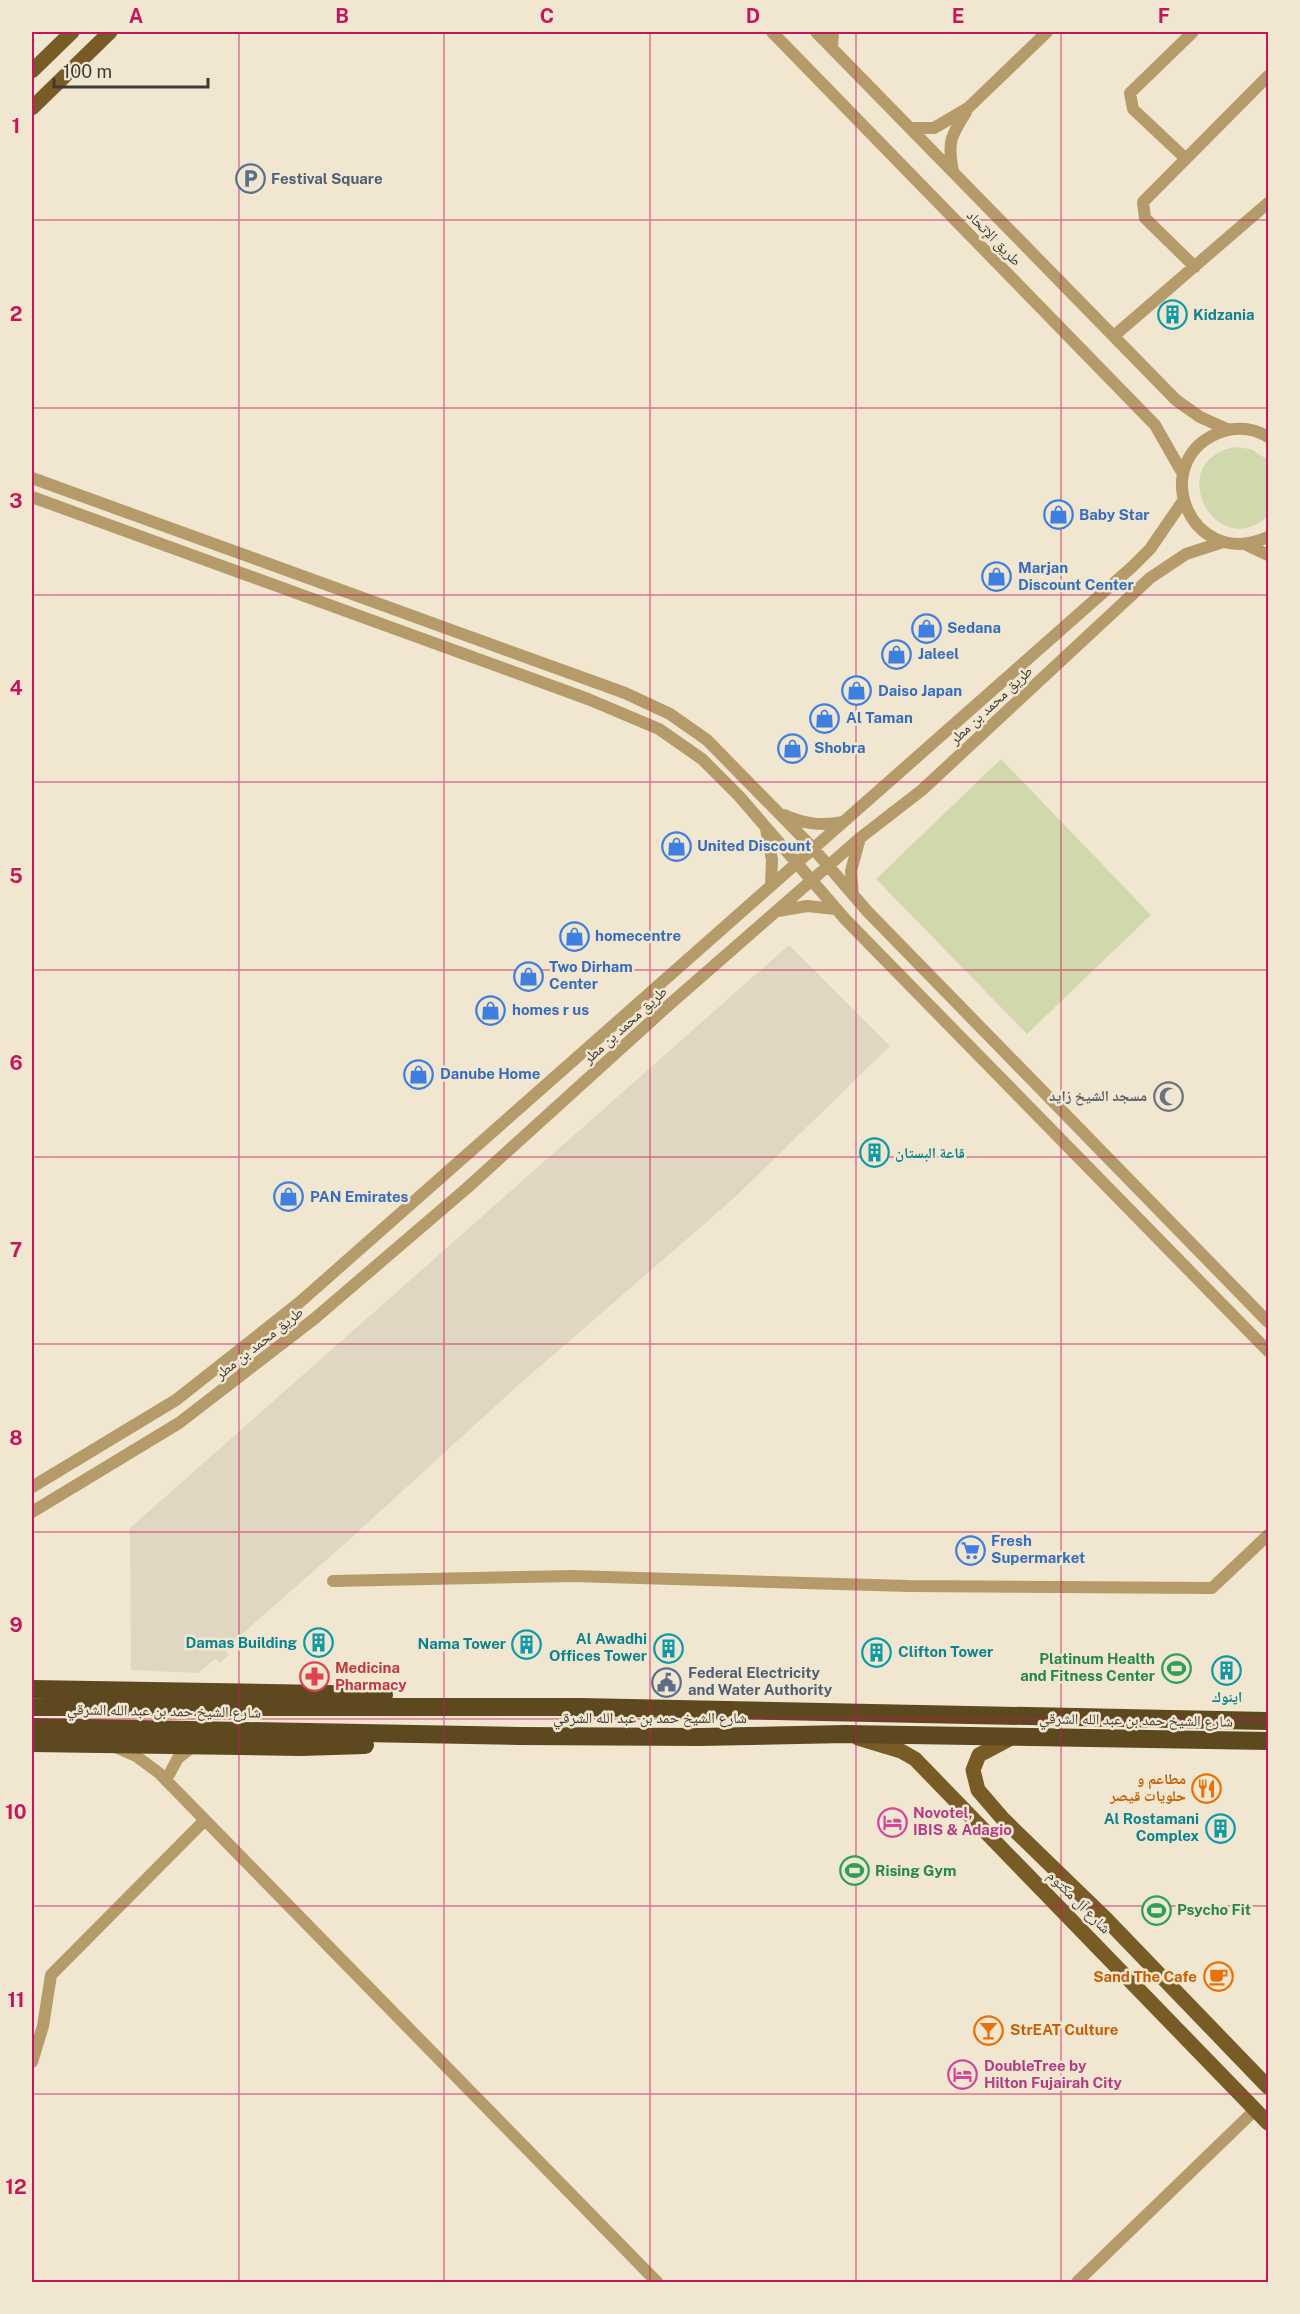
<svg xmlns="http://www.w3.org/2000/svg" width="1300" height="2314" font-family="'Public Sans','Noto Naskh Arabic',sans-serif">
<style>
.industrial{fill:#e0d7c2}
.green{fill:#d1d9ac}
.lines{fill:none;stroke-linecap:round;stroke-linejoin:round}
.minor{stroke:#b59a6a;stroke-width:12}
.major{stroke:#795c25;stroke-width:15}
.highway{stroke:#5e4820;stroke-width:18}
.grid{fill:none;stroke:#c2185b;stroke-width:1.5;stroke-opacity:0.55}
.labels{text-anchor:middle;stroke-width:5;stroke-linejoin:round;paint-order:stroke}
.service-label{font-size:15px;font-weight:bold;fill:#4e5e75;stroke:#f1e7d1;text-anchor:start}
.street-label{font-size:15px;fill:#3f3b32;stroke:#f1e7d1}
.culture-label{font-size:15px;font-weight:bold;fill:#0d838f;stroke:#f1e7d1;text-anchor:end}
.shop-label{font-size:15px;font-weight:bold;fill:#366cbe;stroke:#f1e7d1;text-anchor:start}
.worship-label{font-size:15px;font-weight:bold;fill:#5b616d;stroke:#f1e7d1;text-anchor:end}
.leisure-label{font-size:15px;font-weight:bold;fill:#27864d;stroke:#f1e7d1;text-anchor:start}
.health-label{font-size:15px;font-weight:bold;fill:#be3a42;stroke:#f1e7d1;text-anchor:start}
.food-label{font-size:15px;font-weight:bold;fill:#c56008;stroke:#f1e7d1;text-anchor:end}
.hotel-label{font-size:15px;font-weight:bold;fill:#b23c85;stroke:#f1e7d1;text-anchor:start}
.neatline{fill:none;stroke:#c2185b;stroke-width:2}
.grid-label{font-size:20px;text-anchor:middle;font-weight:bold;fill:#c2185b}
</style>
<rect width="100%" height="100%" fill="#f1e7d1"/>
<path class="industrial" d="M789,945L890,1046L733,1199L514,1389L350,1539L225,1649L229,1655L220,1663L215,1659L198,1673L131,1670L130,1528Z"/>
<path class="green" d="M1235,447L1251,449L1268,460V516C1215,564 1162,461 1235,447Z
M1001,759L1151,915L1027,1034L876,879Z"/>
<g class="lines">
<path class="minor" d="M772,32L1155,425L1183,474
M816,32L1176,400L1200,417L1229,430
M832,48L833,32
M910,128H934L968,108L1047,32
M1185,158L1133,109L1130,93L1193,32
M953,171C947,142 951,136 966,112
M1195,267L1145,218L1143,202L1268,76
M1115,335L1268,203
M1268,437C1255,429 1239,427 1224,431C1145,456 1188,573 1268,537
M32,478L625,693L670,714L707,740L812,847L867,911L1268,1322
M32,497L588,699L659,729L702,759L739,796L845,919L1268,1351
M1245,544L1268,555
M784,815C804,824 821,826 843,822
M766,829L772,860L771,885
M853,895L851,871L860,838
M778,911L807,906L836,909
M32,1487L176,1400L300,1302L1132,567L1150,549L1183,501
M32,1512L179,1423L314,1319L467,1188L670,1004L860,838L922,790L1150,578L1186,554L1223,542
M333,1581L573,1576L908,1586L1212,1588L1268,1535
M118,1748L136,1756L159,1773L657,2282
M166,1780L178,1758L195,1745
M32,2062L43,2026L51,1975L205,1820
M1077,2282L1255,2110"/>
<path class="major" d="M32,71L72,32
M32,108L110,32
M1013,1737L979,1755L973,1770L978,1790L1003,1819L1107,1920L1268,2087
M858,1738L901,1751L915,1759L1268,2123"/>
<path class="highway" d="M32,1689L384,1695
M32,1707H580L1268,1721
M32,1727L519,1736L699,1737L846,1734L1268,1741
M32,1743L301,1747L365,1745"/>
</g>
<path class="grid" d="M239,32V2282M444,32V2282M650,32V2282M856,32V2282M1061,32V2282M32,220H1268M32,408H1268M32,595H1268M32,782H1268M32,970H1268M32,1157H1268M32,1344H1268M32,1532H1268M32,1719H1268M32,1906H1268M32,2094H1268"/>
<defs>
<symbol id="parking-ring" viewBox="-11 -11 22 22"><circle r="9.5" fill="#f1e7d1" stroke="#5c6f8a" stroke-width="1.5"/><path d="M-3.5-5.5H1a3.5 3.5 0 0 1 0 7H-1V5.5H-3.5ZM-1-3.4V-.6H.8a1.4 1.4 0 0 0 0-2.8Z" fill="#5c6f8a"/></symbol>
<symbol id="building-ring" viewBox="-11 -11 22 22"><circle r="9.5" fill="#f1e7d1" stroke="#0f9aa8" stroke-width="1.5"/><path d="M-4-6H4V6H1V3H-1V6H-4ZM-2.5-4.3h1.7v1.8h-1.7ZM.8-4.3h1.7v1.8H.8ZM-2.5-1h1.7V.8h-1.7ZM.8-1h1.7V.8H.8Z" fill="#0f9aa8"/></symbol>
<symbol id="shop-ring" viewBox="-11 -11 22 22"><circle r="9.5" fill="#f1e7d1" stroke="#3f7fe0" stroke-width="1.5"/><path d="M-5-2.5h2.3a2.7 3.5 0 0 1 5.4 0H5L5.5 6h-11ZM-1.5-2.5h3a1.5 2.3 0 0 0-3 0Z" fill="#3f7fe0"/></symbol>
<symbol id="mosque-ring" viewBox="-11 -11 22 22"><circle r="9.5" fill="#f1e7d1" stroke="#6b7280" stroke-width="1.5"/><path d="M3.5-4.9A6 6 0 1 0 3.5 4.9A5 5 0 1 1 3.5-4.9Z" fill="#6b7280"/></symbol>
<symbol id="supermarket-ring" viewBox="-11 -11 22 22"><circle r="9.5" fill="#f1e7d1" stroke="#3f7fe0" stroke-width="1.5"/><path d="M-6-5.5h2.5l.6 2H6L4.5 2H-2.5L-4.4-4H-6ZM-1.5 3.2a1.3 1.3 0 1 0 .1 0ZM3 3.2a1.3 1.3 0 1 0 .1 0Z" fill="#3f7fe0"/></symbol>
<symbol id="stadium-ring" viewBox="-11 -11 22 22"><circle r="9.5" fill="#f1e7d1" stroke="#2e9e5b" stroke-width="1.5"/><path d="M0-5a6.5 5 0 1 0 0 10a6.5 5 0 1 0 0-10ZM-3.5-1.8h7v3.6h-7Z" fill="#2e9e5b"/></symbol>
<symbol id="pharmacy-ring" viewBox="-11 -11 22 22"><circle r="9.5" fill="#f1e7d1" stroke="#e0444e" stroke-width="1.5"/><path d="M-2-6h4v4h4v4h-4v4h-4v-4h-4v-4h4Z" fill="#e0444e"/></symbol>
<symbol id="civic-ring" viewBox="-11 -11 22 22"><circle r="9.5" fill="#f1e7d1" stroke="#5c6f8a" stroke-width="1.5"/><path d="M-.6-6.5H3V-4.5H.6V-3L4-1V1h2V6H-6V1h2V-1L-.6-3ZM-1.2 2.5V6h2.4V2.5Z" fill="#5c6f8a"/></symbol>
<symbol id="restaurant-ring" viewBox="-11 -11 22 22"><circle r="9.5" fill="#f1e7d1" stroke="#e8710a" stroke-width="1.5"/><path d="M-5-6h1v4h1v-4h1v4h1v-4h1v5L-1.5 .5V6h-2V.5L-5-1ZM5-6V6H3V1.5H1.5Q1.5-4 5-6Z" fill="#e8710a"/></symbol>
<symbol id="hotel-ring" viewBox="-11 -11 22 22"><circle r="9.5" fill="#f1e7d1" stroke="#d1479c" stroke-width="1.5"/><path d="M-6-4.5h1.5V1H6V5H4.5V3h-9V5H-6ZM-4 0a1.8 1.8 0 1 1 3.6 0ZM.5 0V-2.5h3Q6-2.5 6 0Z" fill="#d1479c"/></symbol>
<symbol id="cafe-ring" viewBox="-11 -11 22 22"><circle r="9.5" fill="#f1e7d1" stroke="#e8710a" stroke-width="1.5"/><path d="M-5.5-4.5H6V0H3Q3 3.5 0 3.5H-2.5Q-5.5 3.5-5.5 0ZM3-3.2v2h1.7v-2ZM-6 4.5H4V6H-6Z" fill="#e8710a"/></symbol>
<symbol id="bar-ring" viewBox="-11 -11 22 22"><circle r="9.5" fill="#f1e7d1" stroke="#e8710a" stroke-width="1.5"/><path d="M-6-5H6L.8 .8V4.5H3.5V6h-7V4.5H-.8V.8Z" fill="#e8710a"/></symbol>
</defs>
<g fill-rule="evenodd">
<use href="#parking-ring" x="234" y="162" width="33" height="33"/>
<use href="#building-ring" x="1156" y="298" width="33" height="33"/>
<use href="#shop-ring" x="1042" y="498" width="33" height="33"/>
<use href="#shop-ring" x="980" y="560" width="33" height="33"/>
<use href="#shop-ring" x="910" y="612" width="33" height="33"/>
<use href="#shop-ring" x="880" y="638" width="33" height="33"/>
<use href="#shop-ring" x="840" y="674" width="33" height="33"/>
<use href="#shop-ring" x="808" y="702" width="33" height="33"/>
<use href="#shop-ring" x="776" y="732" width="33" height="33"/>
<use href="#shop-ring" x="660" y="830" width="33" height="33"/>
<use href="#shop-ring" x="558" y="920" width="33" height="33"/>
<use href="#shop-ring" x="512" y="960" width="33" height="33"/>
<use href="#shop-ring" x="474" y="994" width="33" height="33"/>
<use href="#shop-ring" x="402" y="1058" width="33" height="33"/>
<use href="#mosque-ring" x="1152" y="1080" width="33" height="33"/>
<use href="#building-ring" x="858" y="1136" width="33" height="33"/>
<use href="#shop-ring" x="272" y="1180" width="33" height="33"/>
<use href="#supermarket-ring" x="954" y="1534" width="33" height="33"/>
<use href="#building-ring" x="302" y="1626" width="33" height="33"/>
<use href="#building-ring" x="510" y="1628" width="33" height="33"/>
<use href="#building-ring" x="652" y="1632" width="33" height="33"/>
<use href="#building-ring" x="860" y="1636" width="33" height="33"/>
<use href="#stadium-ring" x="1160" y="1652" width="33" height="33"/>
<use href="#building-ring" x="1210" y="1654" width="33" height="33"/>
<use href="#pharmacy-ring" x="298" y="1660" width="33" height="33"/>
<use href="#civic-ring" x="650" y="1666" width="33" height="33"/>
<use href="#restaurant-ring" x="1190" y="1772" width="33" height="33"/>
<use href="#hotel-ring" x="876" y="1806" width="33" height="33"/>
<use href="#building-ring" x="1204" y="1812" width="33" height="33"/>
<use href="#stadium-ring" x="838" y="1854" width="33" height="33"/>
<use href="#stadium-ring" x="1140" y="1894" width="33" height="33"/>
<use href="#cafe-ring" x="1202" y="1960" width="33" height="33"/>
<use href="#bar-ring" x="972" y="2014" width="33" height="33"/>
<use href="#hotel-ring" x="946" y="2058" width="33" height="33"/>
</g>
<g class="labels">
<g class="service-label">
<text x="271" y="184">Festival Square</text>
<text x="688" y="1678">Federal Electricity<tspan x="688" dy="17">and Water Authority</tspan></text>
</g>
<g class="street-label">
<text transform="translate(994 238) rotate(46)" y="5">طريق اﻹتحاد</text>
<text transform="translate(991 705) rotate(-43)" y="5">طريق محمد بن مطر</text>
<text transform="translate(625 1025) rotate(-42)" y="5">طريق محمد بن مطر</text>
<text transform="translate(259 1343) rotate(-38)" y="5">طريق محمد بن مطر</text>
<text transform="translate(164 1711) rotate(1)" y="5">شارع الشيخ حمد بن عبد الله الشرقي</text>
<text x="650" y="1723">شارع الشيخ حمد بن عبد الله الشرقي</text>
<text transform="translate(1136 1720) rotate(1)" y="5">شارع الشيخ حمد بن عبد الله الشرقي</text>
<text transform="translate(1079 1902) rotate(45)" y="5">شارع آل مكتوم</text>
</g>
<g class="culture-label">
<text x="1193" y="320" text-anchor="start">Kidzania</text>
<text x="895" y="1158" text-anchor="start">قاعة البستان</text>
<text x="647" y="1644">Al Awadhi<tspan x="647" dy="17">Offices Tower</tspan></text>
<text x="297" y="1648">Damas Building</text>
<text x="506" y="1649">Nama Tower</text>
<text x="898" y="1657" text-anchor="start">Clifton Tower</text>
<text x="1227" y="1702" text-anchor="middle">اينوك</text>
<text x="1199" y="1824">Al Rostamani<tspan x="1199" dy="17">Complex</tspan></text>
</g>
<g class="shop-label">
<text x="1079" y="520">Baby Star</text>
<text x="1018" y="573">Marjan<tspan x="1018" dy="17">Discount Center</tspan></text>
<text x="947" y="633">Sedana</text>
<text x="918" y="659">Jaleel</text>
<text x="878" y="696">Daiso Japan</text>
<text x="846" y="723">Al Taman</text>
<text x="814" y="753">Shobra</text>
<text x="697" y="851">United Discount</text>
<text x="595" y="941">homecentre</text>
<text x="549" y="972">Two Dirham<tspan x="549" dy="17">Center</tspan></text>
<text x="512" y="1015">homes r us</text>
<text x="440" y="1079">Danube Home</text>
<text x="310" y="1202">PAN Emirates</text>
<text x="991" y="1546">Fresh<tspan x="991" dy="17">Supermarket</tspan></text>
</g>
<g class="worship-label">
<text x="1147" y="1101">مسجد الشيخ زايد</text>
</g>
<g class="leisure-label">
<text x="1155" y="1664" text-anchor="end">Platinum Health<tspan x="1155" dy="17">and Fitness Center</tspan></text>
<text x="875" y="1876">Rising Gym</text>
<text x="1177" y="1915">Psycho Fit</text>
</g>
<g class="health-label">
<text x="335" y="1673">Medicina<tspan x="335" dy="17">Pharmacy</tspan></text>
</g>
<g class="food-label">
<text x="1186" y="1784">مطاعم و<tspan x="1186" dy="17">حلويات قيصر</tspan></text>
<text x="1197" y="1982">Sand The Cafe</text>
<text x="1010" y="2035" text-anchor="start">StrEAT Culture</text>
</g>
<g class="hotel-label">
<text x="913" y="1818">Novotel,<tspan x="913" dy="17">IBIS &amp; Adagio</tspan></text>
<text x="984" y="2071">DoubleTree by<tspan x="984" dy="17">Hilton Fujairah City</tspan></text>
</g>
</g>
<rect width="1300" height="2314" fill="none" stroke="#f1e7d1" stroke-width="66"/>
<path d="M54 78v9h154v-9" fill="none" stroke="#3f3b32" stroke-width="3"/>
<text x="63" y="78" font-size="18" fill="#3f3b32" stroke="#f1e7d1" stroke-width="4.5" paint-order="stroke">100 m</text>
<rect x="33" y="33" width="1234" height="2248" class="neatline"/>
<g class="grid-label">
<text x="136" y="23">A</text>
<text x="342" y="23">B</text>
<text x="547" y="23">C</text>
<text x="753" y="23">D</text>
<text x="958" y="23">E</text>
<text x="1164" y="23">F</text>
<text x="16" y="133">1</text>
<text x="16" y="321">2</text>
<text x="16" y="508">3</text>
<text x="16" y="695">4</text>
<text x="16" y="883">5</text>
<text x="16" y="1070">6</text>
<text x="16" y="1257">7</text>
<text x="16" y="1445">8</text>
<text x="16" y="1632">9</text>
<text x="16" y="1819">10</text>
<text x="16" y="2007">11</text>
<text x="16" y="2194">12</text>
</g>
</svg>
